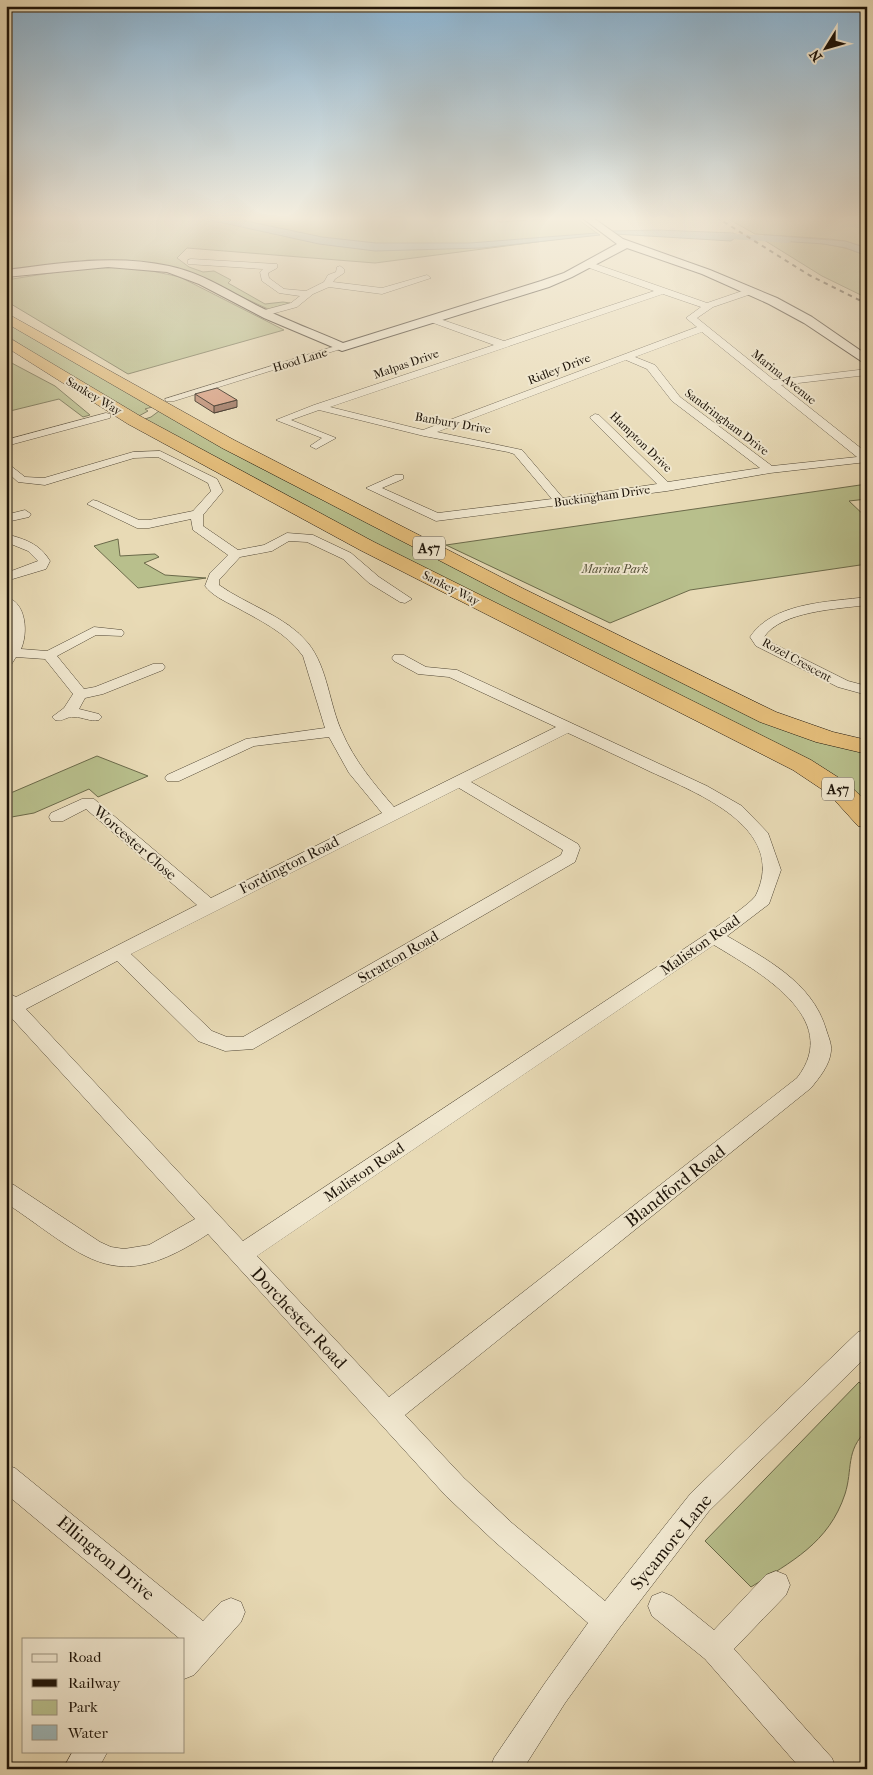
<svg xmlns="http://www.w3.org/2000/svg" width="873" height="1775" font-family="'IM FELL French Canon',serif">
<style>
.green{fill:#b8bf8c;stroke:#6b6a4a}
.water{fill:#9db7b9;stroke:#6a7673}
.lines{fill:none;stroke-linecap:round;stroke-linejoin:round}
.canal{fill:#9db7b9;fill-rule:evenodd}
.street-casing{stroke:#504634;stroke-width:1}
.secondary-casing{stroke:#1e1409;stroke-width:2}
.highway-casing{stroke:#1e1409;stroke-width:1}
.street{fill:#f0e7cf;fill-rule:evenodd}
.secondary{fill:#f0e7cf;fill-rule:evenodd}
.highway{fill:#e4bd7a;fill-rule:evenodd}
.rail{stroke:#1e1409;stroke-width:2;stroke-dasharray:4.5 4.5;stroke-linecap:butt}
.wall{fill:#b8856c;stroke:#1e1409}
.shaded-wall{fill:#966c58;stroke:#1e1409}
.building{fill:#d69b7e;stroke:#1e1409}
.labels{text-anchor:middle;stroke-width:4;stroke-linejoin:round;paint-order:stroke}
.far-street-label{font-size:12px;fill:#1e1409;stroke:#f0e7cf}
.far-park-label{font-size:12px;font-style:italic;fill:#545037;stroke:#f0e7cf}
.shield{fill:#f0e7cf;stroke:#5d5344;stroke-width:1}
.shield-label{font-size:14px;font-weight:bold;fill:#1e1409}
.street-label{font-size:15px;fill:#1e1409;stroke:#f0e7cf}
.near-street-label{font-size:18px;fill:#1e1409;stroke:#f0e7cf}
</style>
<rect width="100%" height="100%" fill="#e8dab5"/>
<filter id="stains"><feTurbulence type="fractalNoise" baseFrequency=".004" numOctaves="4"/><feColorMatrix values="0 0 0 0 .2 0 0 0 0 .09 0 0 0 0 .02 0 0 0 .5 -.17"/></filter>
<radialGradient id="worn" r=".72"><stop offset=".6" stop-color="#630" stop-opacity="0"/><stop offset="1" stop-color="#630" stop-opacity=".3"/></radialGradient>
<path class="green" d="M6,217H496L500,222L575,217L598,234L375,263L187,248L177,258L189,267L203,272L214,271L231,280L228,283L265,304L283,302L290,303L268,309L214,284L155,264L6,271Z
M725,217H867V248L845,241L829,239L755,234Z
M764,240C798,242 835,241 867,256V298L822,276Z
M133,267L180,277L284,330L128,374L6,301V280L76,269Z
M6,321L152,407L145,409L148,411L137,417L60,371L6,335Z
M6,360L55,386L90,415L83,417L59,399L6,412Z
M159,411L558,619L867,752C867,770 868,782 861,797L376,547L142,420L151,417Z
M867,484V499L849,501L867,518V564L690,590L610,623L446,545Z
M118,539L120,556L155,554L159,557L144,563L165,575L206,578L138,588L94,546Z
M97,756L148,776L98,797L89,789L34,813L6,818V795Z
M859,1382L867,1389V1430C845,1451 853,1469 845,1494C829,1543 791,1562 751,1587L705,1541Z"/>
<path class="water" d="M196,217H227L322,237L376,243H470L597,233L600,235L482,248L375,251L319,244Z
M659,230L733,233L748,239L735,238L731,241L615,234L612,231Z
M766,235L845,241L867,248V256L846,248L824,244L764,240L760,238Z"/>
<g class="lines">
<path class="canal" d="M719,233L788,237L793,240L788,243L716,238L714,236Z"/>
<defs>
<path id="street" d="M191,259L277,264V268L268,273L269,278L284,289L306,291L324,282L328,275L336,272L337,267L340,266L344,269V273L335,279L333,282L382,288L427,275L431,278L382,294L329,287L313,294L297,307L264,316L261,315V311L291,303L300,296L279,293L262,281L260,272L263,269L188,264V260Z
M587,261L707,303L748,289H754V293L713,307L697,318L774,380L867,369V375L781,385L867,453V462L770,473L667,491L436,521L366,488L395,475H403V479L382,488L438,513L552,499L514,454L508,452L424,436L319,410L291,420L336,438L316,449L310,446L322,438L276,420L314,405L494,345L428,321V317H434L504,341L654,291L584,266L583,264ZM663,294L701,307L686,318L697,327L423,430L330,407ZM702,332L857,457L772,466L680,397L655,365L635,357ZM626,360L647,369L672,401L760,468L668,482L599,415L595,414L590,417L591,419L657,484L563,498L522,450L437,432Z
M339,345L347,347L174,401H166L165,399Z
M867,349V355L856,356L851,353Z
M106,413L110,414V418L6,446V440Z
M160,451L217,479L223,491L203,515V526L238,550L264,545L287,533L313,535L351,553L379,577L412,599L405,603L400,602L369,583L343,559L307,542L289,541L272,551L240,557L219,580V585C247,605 286,616 308,643C328,668 329,704 342,732C354,760 374,784 394,807L556,727L449,677L418,674L394,661L392,658L394,655H404L426,667L457,670L707,786L742,806L768,833L781,870L769,904L727,936C766,959 812,982 826,1029C828,1036 832,1044 831,1051C830,1065 819,1078 811,1088L405,1415L464,1478L512,1523L605,1601L691,1493L858,1332L867,1329V1356L709,1511L617,1631L565,1703L523,1769H490L494,1758L545,1683L588,1623L494,1541L446,1496L208,1234C113,1297 88,1258 6,1203V1182L14,1185L100,1242L111,1247L124,1249L149,1245L195,1219L6,1012V992L16,997L197,905L86,809L63,821H51L49,817L51,813L82,799H94L211,898L382,813L349,773L329,737L254,746L179,781H167L165,778L167,775L246,739L325,728L303,656C286,632 259,620 234,606C224,601 212,595 205,586L210,573L228,555L193,530L191,519L149,528H137L87,504L93,500L97,501L139,520H149L193,511L211,491L208,483L158,457L134,458L45,485L18,482L6,471V462L25,477L44,478L133,452ZM568,733C596,746 624,759 651,772C697,793 788,828 756,895C752,903 717,926 708,933L243,1241L26,1009L117,961L198,1041L225,1051L253,1049L575,862L580,848L578,844L471,782ZM459,788L563,850L561,855L243,1037H227L212,1031L131,954ZM714,945C757,971 844,1018 797,1078L389,1397L257,1256Z
M6,509L13,513L25,510L31,514L29,517L11,521L6,519Z
M6,534C25,539 40,544 50,561L46,569L6,581V573L38,561L28,551L6,542Z
M6,597C27,602 28,634 21,649L47,651L94,627L122,630L124,633L122,636L96,635L57,656L84,689L95,687L153,664H163L165,667L163,670L103,694L85,698L79,709L99,714L102,717L99,720C90,722 83,717 74,717C67,716 63,722 55,720L52,717L64,708L73,694L45,659L16,657L11,665L6,666C6,652 12,642 12,629C12,618 6,609 6,597Z
M867,597V605C838,609 781,611 764,637L766,640L848,681L867,686V695L838,687L756,646L750,637C773,602 829,602 867,597Z
M6,1465L15,1468L203,1621L221,1602L231,1598L241,1602L245,1612L241,1622L194,1675L184,1679V1639H180L6,1494Z
M776,1571L786,1575L790,1585L786,1595L734,1649L832,1758L836,1769H801L705,1659L652,1616L648,1606L652,1596L662,1592L672,1596L714,1630L766,1575Z
M73,1751H108L98,1769H63Z"/>
<path id="secondary" d="M581,217H592L623,239L710,270L777,298L812,317L867,355V365L804,323L769,304L702,274L627,248L572,277L549,287L342,351L264,318L199,284L167,272L108,267L6,277V270C60,263 115,254 169,266C203,273 232,293 262,308C288,321 316,331 343,343L541,281L564,273L617,244Z"/>
<path id="highway" d="M6,313L234,440L524,589L776,712L833,732L867,740V754L816,742L760,722L510,597L222,448L6,323Z
M6,336L140,416L374,542L811,760L847,783L867,802V828L858,826L829,794L793,770L360,550L128,424L6,347Z"/>
</defs>
<use href="#street" class="street-casing"/>
<use href="#secondary" class="secondary-casing"/>
<use href="#highway" class="highway-casing"/>
<use href="#street" class="street"/>
<use href="#secondary" class="secondary"/>
<use href="#highway" class="highway"/>
<path class="rail" d="M716,217L809,275L867,304"/>
</g>
<path class="wall" d="M195,394L237,407L214,413L195,401Z"/>
<path class="shaded-wall" d="M237,400V407L214,413V406Z"/>
<path class="building" d="M217,388L237,400L214,406L195,394Z"/>
<linearGradient id="sky" x2="0" y2="1"><stop stop-color="#8ab5d5"/><stop offset="0.47" stop-color="#f5eede"/><stop offset="1" stop-color="#f5eede" stop-opacity="0"/></linearGradient>
<rect width="873" height="465" fill="url(#sky)"/>
<g class="labels">
<g class="far-street-label">
<text transform="translate(300 360) rotate(-17)" y="4">Hood Lane</text>
<text transform="translate(406 364) rotate(-19)" y="4">Malpas Drive</text>
<text transform="translate(559 369) rotate(-21)" y="4">Ridley Drive</text>
<text transform="translate(784 377) rotate(39)" y="4">Marina Avenue</text>
<text transform="translate(94 396) rotate(31)" y="4">Sankey Way</text>
<text transform="translate(727 422) rotate(37)" y="4">Sandringham Drive</text>
<text transform="translate(453 423) rotate(10)" y="4">Banbury Drive</text>
<text transform="translate(641 442) rotate(44)" y="4">Hampton Drive</text>
<text transform="translate(602 496) rotate(-8)" y="4">Buckingham Drive</text>
<text transform="translate(451 588) rotate(27)" y="4">Sankey Way</text>
<text transform="translate(797 660) rotate(29)" y="4">Rozel Crescent</text>
</g>
<g class="far-park-label">
<text x="615" y="573">Marina Park</text>
</g>
<g class="shield">
<rect x="413" y="536.5" width="32" height="23" rx="4"/>
<rect x="822" y="777.5" width="32" height="23" rx="4"/>
</g>
<g class="shield-label">
<text x="429" y="553">A57</text>
<text x="838" y="794">A57</text>
</g>
<g class="street-label">
<text transform="translate(135 843) rotate(41)" y="5">Worcester Close</text>
<text transform="translate(289 865) rotate(-27)" y="5">Fordington Road</text>
<text transform="translate(700 945) rotate(-35)" y="5">Maliston Road</text>
<text transform="translate(398 957) rotate(-30)" y="5">Stratton Road</text>
<text transform="translate(364 1172) rotate(-34)" y="5">Maliston Road</text>
</g>
<g class="near-street-label">
<text transform="translate(675 1186) rotate(-38)" y="6">Blandford Road</text>
<text transform="translate(299 1318) rotate(47)" y="6">Dorchester Road</text>
<text transform="translate(671 1542) rotate(-51)" y="6">Sycamore Lane</text>
<text transform="translate(106 1558) rotate(40)" y="6">Ellington Drive</text>
</g>
</g>
<rect width="873" height="1775" fill="none" stroke="#e8dab5" stroke-width="25"/>
<rect x="8" y="8" width="858" height="1760" fill="none" stroke="#1e1409" stroke-width="2.5"/>
<rect x="12" y="12" width="848" height="1750" fill="none" stroke="#1e1409"/>
<rect x="22" y="1638" width="162" height="115" fill="#f0e7cf" stroke="#9c9380"/>
<rect x="32" y="1654" width="25" height="8" fill="#f0e7cf" stroke="#9c9380"/>
<text x="68" y="1662" font-size="15" fill="#1e1409">Road</text>
<rect x="32" y="1679" width="25" height="8" fill="#1e1409" stroke="#9c9380"/>
<text x="68" y="1688" font-size="15" fill="#1e1409">Railway</text>
<rect x="32" y="1700" width="25" height="15" fill="#b8bf8c" stroke="#9c9380"/>
<text x="68" y="1712" font-size="15" fill="#1e1409">Park</text>
<rect x="32" y="1725" width="25" height="15" fill="#9db7b9" stroke="#9c9380"/>
<text x="68" y="1738" font-size="15" fill="#1e1409">Water</text>
<g transform="translate(826 48) rotate(233)" stroke="#f0e7cf" stroke-width="4" paint-order="stroke">
<path d="M0-4L9 19L0 12L-9 19Z" fill="#1e1409"/>
<text y="-8" font-size="14" font-weight="bold" text-anchor="middle" fill="#1e1409">N</text>
</g>
<rect width="100%" height="100%" filter="url(#stains)"/>
<rect width="100%" height="100%" fill="url(#worn)"/>
</svg>
